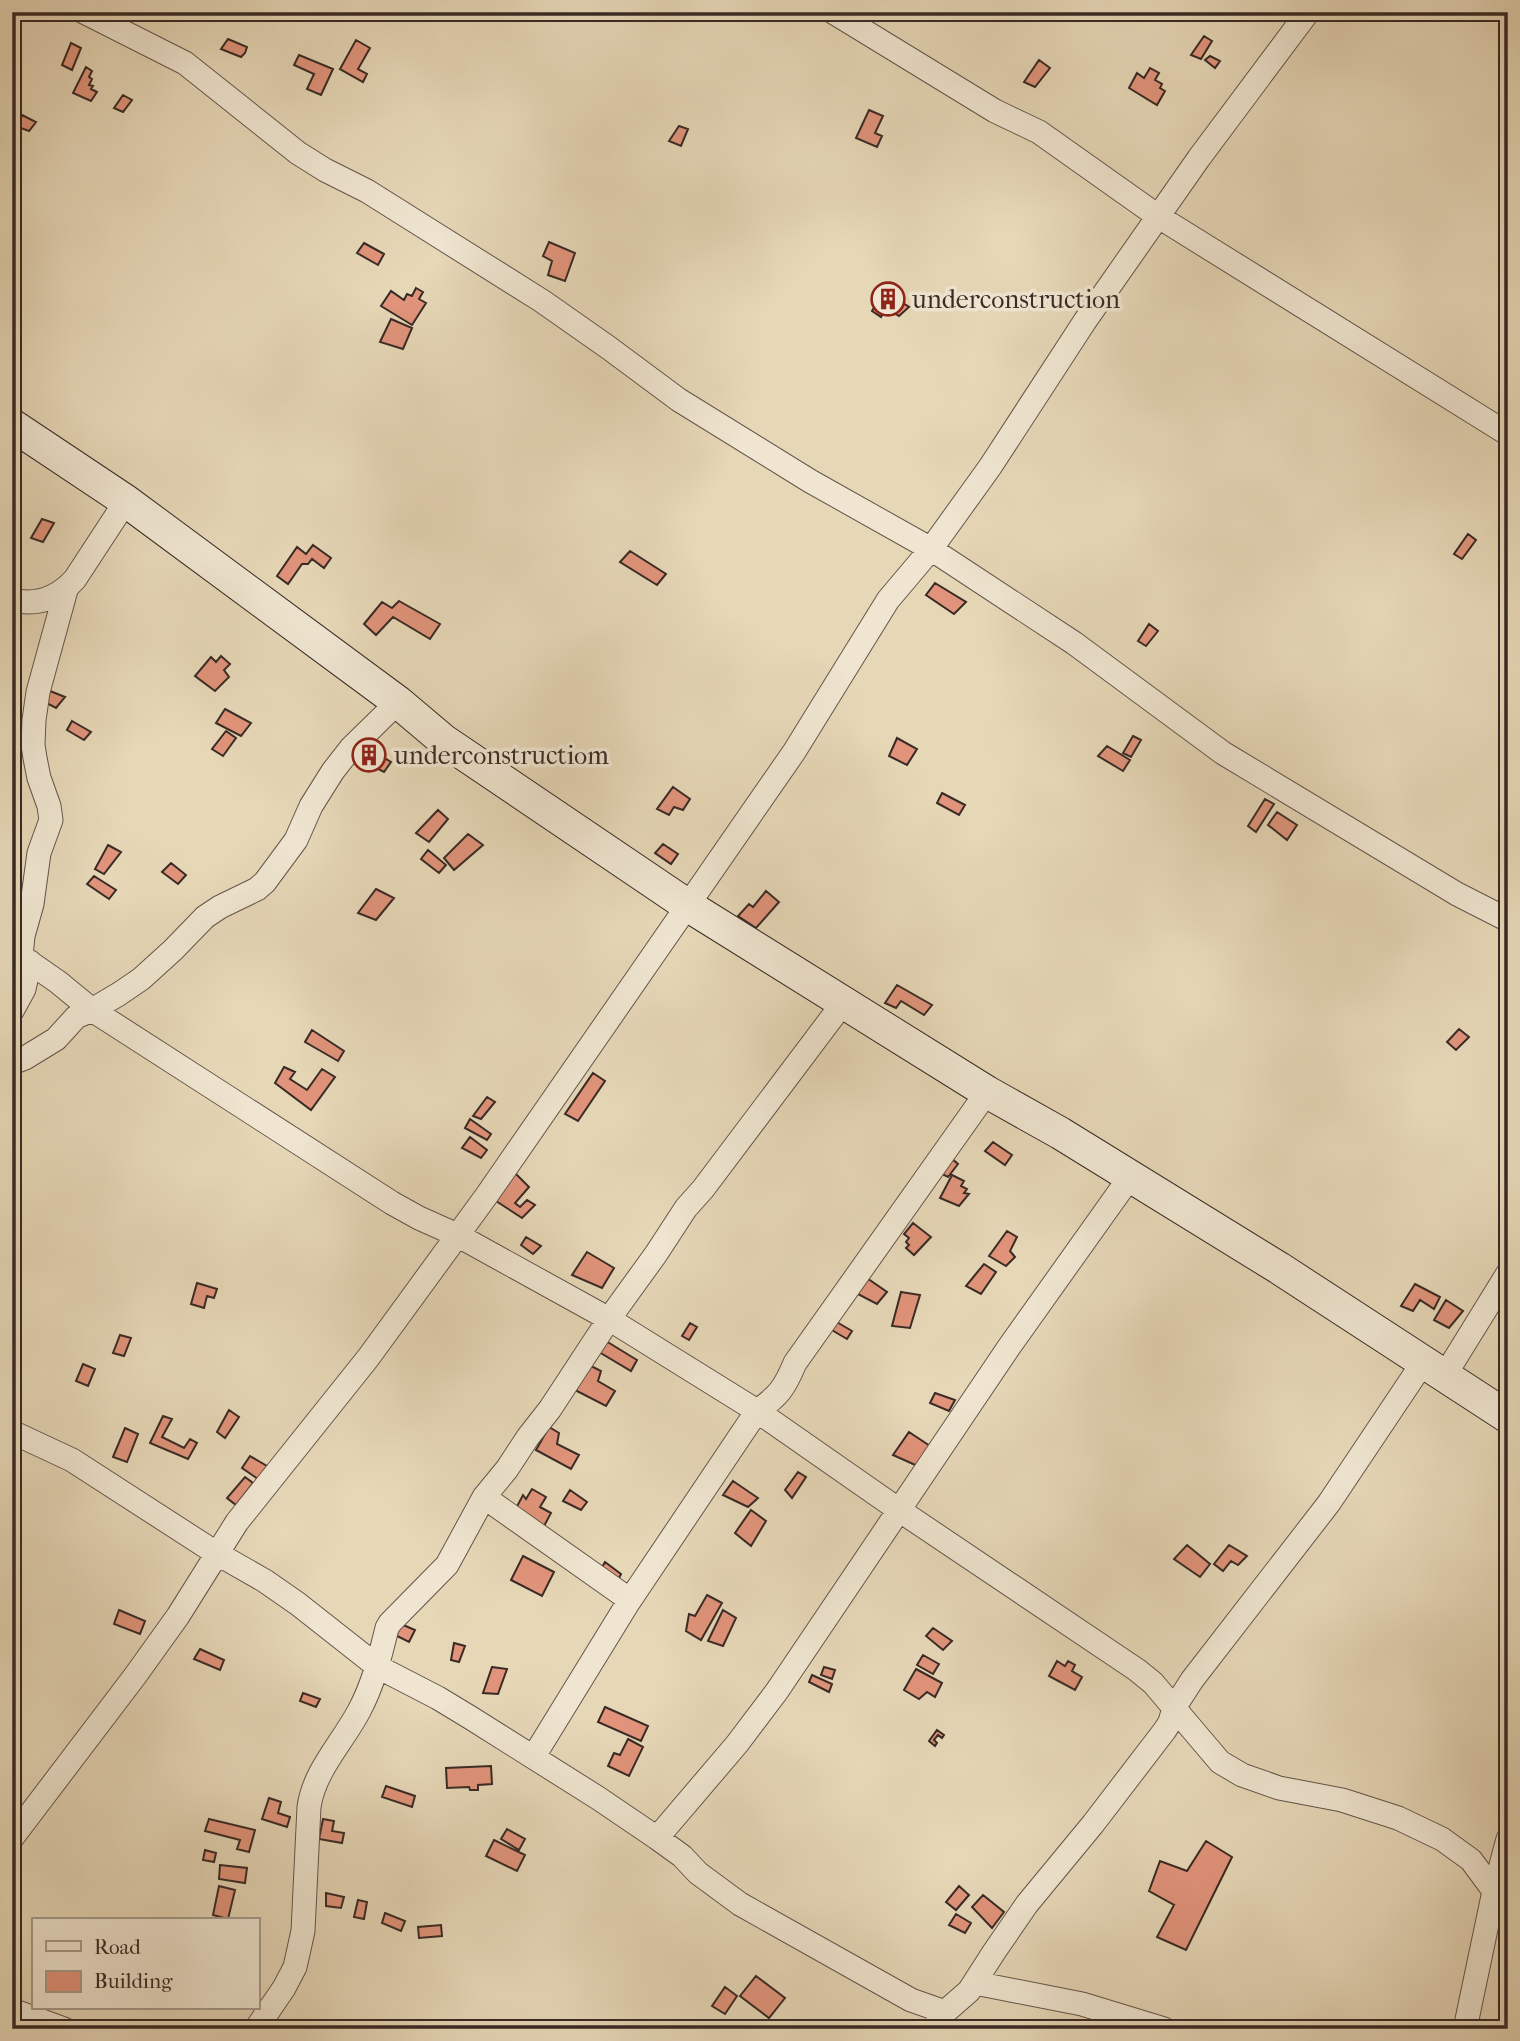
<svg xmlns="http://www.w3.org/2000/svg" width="1520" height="2041" font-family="'IM FELL French Canon',serif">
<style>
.building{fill:#e1947b;stroke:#382a25;stroke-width:2}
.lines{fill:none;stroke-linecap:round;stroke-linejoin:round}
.street-casing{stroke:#64554a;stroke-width:25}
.secondary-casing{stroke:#382a25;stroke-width:34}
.street{stroke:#efe5d0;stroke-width:23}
.secondary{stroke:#efe5d0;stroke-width:32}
.labels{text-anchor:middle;stroke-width:7;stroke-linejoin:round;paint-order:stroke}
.poi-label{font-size:26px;fill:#382a25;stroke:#efe5d0;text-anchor:start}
</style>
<rect width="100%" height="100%" fill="#e6d7b7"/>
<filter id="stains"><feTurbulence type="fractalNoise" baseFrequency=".00286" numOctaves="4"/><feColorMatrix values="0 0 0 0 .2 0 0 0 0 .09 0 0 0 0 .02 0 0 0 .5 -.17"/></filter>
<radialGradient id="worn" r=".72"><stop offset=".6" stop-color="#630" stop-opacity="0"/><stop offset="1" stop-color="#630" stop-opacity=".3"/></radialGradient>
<path class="building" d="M1204,36L1212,41L1201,59L1191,55Z
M228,39L247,47L245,53L241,57L221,49Z
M356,40L370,48L358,69L367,74L363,82L340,69Z
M71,43L81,48L72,70L62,65Z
M299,55L333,69L321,95L307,89L314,74L294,65Z
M1210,56L1220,61L1215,68L1205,60Z
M1039,60L1050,68L1035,87L1024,82Z
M86,67L92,71L89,77L92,79L89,85L93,86L91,89L97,92L91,101L73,93Z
M1150,68L1159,73L1155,80L1162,84L1160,88L1165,91L1157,105L1129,88L1137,73L1144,78Z
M123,95L132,100L123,112L114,108Z
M869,110L883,116L875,133L882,136L877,147L856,138Z
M22,115L36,122L29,131L18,127Z
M679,126L688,129L681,146L669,141Z
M549,242L575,253L565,281L548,275L552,261L543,256Z
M364,243L384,254L378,265L357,253Z
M416,288L423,292L419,299L426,303L412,325L381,306L391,291L404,300L407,294L412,296Z
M884,291L909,307L899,316L886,308L881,317L872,311Z
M391,319L412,328L403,349L380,342Z
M42,519L54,523L43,542L31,538Z
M1468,534L1476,540L1462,559L1454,554Z
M313,545L331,558L324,568L312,559L308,564H302L288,584L277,576L297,547L306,554Z
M630,551L666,574L657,585L620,562Z
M935,583L966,602L954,614L926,595Z
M399,601L440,624L430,639L393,617L376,635L364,624L382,602L392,608Z
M1149,624L1158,631L1146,646L1138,641Z
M221,656L230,664L224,670L229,677L215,691L195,676L211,657L216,662Z
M45,689L65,697L56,708L39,699Z
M225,709L251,723L241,736L216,723Z
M72,721L91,732L84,740L67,730Z
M226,731L236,738L223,756L212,749Z
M1133,736L1141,740L1131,757L1123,753Z
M897,738L917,749L907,765L889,756Z
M368,740L378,746L375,752L391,762L384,772L357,758Z
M1107,746L1130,760L1123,771L1098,756Z
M673,787L690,799L683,810L674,807L669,815L657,809Z
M942,793L965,805L959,815L937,803Z
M1265,799L1274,804L1256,832L1248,826Z
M438,810L448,819L429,842L416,833Z
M1277,812L1297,825L1287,840L1268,825Z
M468,834L483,845L454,870L444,858Z
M663,844L678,854L671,864L655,853Z
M108,845L121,852L104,874L95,869Z
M428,850L446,865L439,873L421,859Z
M171,863L186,875L178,884L162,872Z
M94,876L116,890L109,899L87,884Z
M376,889L394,898L376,920L358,913Z
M766,891L779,902L756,928L738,916L749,904L753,907Z
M897,985L932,1005L924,1015L901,1001L896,1008L885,1003Z
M1459,1029L1469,1037L1456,1050L1447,1042Z
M312,1030L344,1051L338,1061L305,1042Z
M284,1067L295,1072L290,1079L307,1090L322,1069L335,1077L311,1110L275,1083Z
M593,1073L605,1081L578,1121L565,1114Z
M487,1097L495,1102L481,1119L473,1116Z
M470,1119L491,1134L487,1140L465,1128Z
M470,1137L487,1150L481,1158L462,1148Z
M993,1142L1012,1155L1005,1165L985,1151Z
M951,1158L958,1164L948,1177L940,1173Z
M515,1173L529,1187L515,1203L520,1207L527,1200L535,1205L522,1218L496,1201Z
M952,1175L964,1181L961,1186L967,1189L964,1193L969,1194L959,1206L940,1198Z
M913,1223L931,1237L914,1255L906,1248L909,1245L906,1242L909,1238L904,1234Z
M1007,1231L1017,1237L1010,1251L1015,1257L1006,1266L989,1256Z
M526,1237L541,1246L533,1254L521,1245Z
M587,1252L614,1268L602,1288L572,1275Z
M984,1264L996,1272L981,1294L966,1286Z
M864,1276L887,1292L877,1304L852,1291Z
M197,1283L217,1289L214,1298L207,1296L204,1308L191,1304Z
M1415,1284L1440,1297L1434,1309L1420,1300L1413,1311L1401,1306Z
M901,1292L920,1295L910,1328L892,1326Z
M1446,1300L1463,1311L1449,1328L1434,1320Z
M835,1321L852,1331L847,1339L830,1329Z
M690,1323L697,1327L689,1340L682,1336Z
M120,1335L131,1338L124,1356L113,1353Z
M606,1341L637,1360L631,1371L599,1352Z
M585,1363L601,1371L598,1381L615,1391L606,1406L573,1389Z
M83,1364L95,1369L88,1386L76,1381Z
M935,1393L955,1400L949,1411L930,1403Z
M229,1410L239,1417L225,1438L217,1432Z
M163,1416L172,1419L162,1437L184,1448L190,1439L197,1443L188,1459L150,1443Z
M549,1427L559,1433L557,1444L579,1455L571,1469L536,1450Z
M125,1428L138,1434L127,1462L113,1457Z
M909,1432L936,1450L922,1468L893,1455Z
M250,1456L267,1466L258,1479L242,1468Z
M798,1472L806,1477L792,1498L785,1490Z
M245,1477L253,1483L236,1505L227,1498Z
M733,1481L758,1498L748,1507L723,1495Z
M532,1489L546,1497L540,1507L551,1513L543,1528L514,1512L523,1495L526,1499Z
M570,1490L587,1502L581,1510L563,1501Z
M751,1510L766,1521L751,1546L735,1533Z
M1187,1545L1210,1564L1200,1577L1174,1559Z
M1229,1545L1247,1556L1238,1565L1231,1561L1223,1571L1214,1564Z
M523,1556L554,1572L542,1596L511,1580Z
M605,1562L621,1574L616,1584L598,1574Z
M707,1595L722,1603L701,1640L686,1631L689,1614L695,1616Z
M119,1610L145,1621L140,1634L114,1624Z
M723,1610L736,1618L723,1646L708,1641Z
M394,1621L415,1630L409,1642L389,1632Z
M933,1628L952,1641L943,1650L926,1636Z
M454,1643L465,1646L459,1662L451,1660Z
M200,1649L224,1660L220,1670L194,1659Z
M923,1655L939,1664L933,1674L917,1665Z
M1057,1661L1065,1666L1068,1661L1075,1665L1072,1671L1082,1677L1075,1690L1049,1676Z
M492,1667L507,1669L498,1694L483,1693Z
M824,1667L835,1670L832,1679L821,1675Z
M916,1669L942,1683L935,1697L927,1692L919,1699L904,1690Z
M812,1675L832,1684L829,1692L809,1682Z
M303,1693L320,1699L316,1707L300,1701Z
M605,1707L648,1726L641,1741L598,1722Z
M937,1730L944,1735L942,1738L938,1735L934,1740L937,1743L935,1746L929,1741Z
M628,1739L643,1747L629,1776L608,1766L614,1753L620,1755Z
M491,1766L492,1784L478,1785V1790H470L469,1787L447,1788L446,1768Z
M386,1786L415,1796L412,1807L382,1797Z
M269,1798L281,1802L278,1813L290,1817L287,1827L262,1819Z
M209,1819L255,1830L249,1852L237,1849L240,1840L205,1831Z
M323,1819L334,1821L332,1831L344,1833L342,1843L319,1839Z
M507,1829L525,1839L519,1850L501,1839Z
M494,1840L525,1855L517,1871L486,1856Z
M1206,1841L1232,1857L1186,1950L1157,1937L1174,1905L1149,1891L1160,1861L1187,1871Z
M205,1850L216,1853L214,1862L203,1860Z
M220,1865L247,1868L245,1883L219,1879Z
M219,1886L235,1890L228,1919L213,1915Z
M959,1886L969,1895L956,1910L946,1902Z
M326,1893L344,1897L341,1908L326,1906Z
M983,1895L1004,1912L992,1928L972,1907Z
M358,1900L367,1902L364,1919L354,1917Z
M385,1913L405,1921L401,1931L382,1923Z
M956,1914L971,1923L965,1933L949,1925Z
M441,1925L442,1936L419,1938L418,1927Z
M756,1976L785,1998L769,2018L740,1996Z
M725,1987L737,1996L725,2014L712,2006Z"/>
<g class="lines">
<defs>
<path id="street" d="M84,12L185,63L298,153L325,170L367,191L542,301L609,348L679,400L810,481L931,549L1074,643L1223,753L1457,894L1508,920
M833,12L995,111L1039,132L1159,217L1508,434
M12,600C37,606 58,598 75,579L126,501
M12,950L58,982L92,1010L392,1203L419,1218L457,1235L609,1319L757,1411L899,1510L1137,1670L1153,1683L1220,1762L1242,1775L1279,1788L1342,1800L1398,1818L1442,1839L1471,1860L1494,1891
M21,956L23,936L32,904L39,853L51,820L49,806L39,778L35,758L33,745L34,720L38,692L66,590
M12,1011L24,989L30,962
M12,1063L25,1058L56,1039L76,1017L92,1010L119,994L141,979L173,950L205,917L220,907L257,889L265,882L296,840L311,806L333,771L351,748L398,702
M1445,1375L1508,1273
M12,1432L72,1460L216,1553L265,1581L298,1604L378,1667L438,1698L471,1718L598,1798L657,1838L682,1856L698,1873L740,1904L911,2000L945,2012
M484,1497L630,1600
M534,1756L628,1603L757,1411C779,1396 785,1387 795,1363L987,1092
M12,1838L135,1676L178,1616L237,1522L368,1358L487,1195L794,752L888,600L931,549L990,467L1085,321L1199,158L1308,12
M657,1838L737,1744L777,1691L1009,1347L1130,1177
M975,1983L1082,2004L1164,2029
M12,2010L64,2029
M256,2029L284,1988L295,1967L303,1931L309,1807C314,1771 342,1743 359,1711C373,1685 380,1657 387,1628L390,1623L447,1565L484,1497L507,1469L528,1437L550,1409L609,1319L656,1254L686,1208L703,1189L843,1003
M933,2029L945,2012L969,1991L994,1952L1027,1904L1093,1824L1165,1730L1170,1722L1174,1708L1192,1680L1329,1503L1424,1361
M1465,2029L1494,1891L1508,1839"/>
<path id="secondary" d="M12,425L126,501L398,702L443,740L687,905L987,1092L1060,1133L1279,1268L1508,1417"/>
</defs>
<use href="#street" class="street-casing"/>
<use href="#secondary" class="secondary-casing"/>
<use href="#street" class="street"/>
<use href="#secondary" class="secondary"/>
</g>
<defs>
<symbol id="building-ring" viewBox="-11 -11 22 22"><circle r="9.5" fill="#efe5d0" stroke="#8f2418" stroke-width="1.5"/><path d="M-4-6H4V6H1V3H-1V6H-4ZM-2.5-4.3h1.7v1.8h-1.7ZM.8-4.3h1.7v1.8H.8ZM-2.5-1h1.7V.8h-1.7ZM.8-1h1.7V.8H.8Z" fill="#8f2418"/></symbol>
</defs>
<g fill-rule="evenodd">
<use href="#building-ring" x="869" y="280" width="38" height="38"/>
<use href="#building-ring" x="350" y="736" width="38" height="38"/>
</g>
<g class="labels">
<g class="poi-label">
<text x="912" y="308">underconstruction</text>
<text x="394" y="764">underconstructiom</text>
</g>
</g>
<rect width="1520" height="2041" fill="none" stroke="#e6d7b7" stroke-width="42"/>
<rect x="14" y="14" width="1492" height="2013" fill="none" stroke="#382a25" stroke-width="3.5"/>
<rect x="21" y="21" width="1478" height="1999" fill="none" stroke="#382a25" stroke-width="2"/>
<rect x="32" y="1918" width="228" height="91" fill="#efe5d0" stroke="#a69a8c" stroke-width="2"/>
<rect x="46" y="1941" width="35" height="10" fill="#efe5d0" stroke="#a69a8c" stroke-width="2"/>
<text x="94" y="1954" font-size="21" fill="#382a25">Road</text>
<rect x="46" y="1971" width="35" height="21" fill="#e1947b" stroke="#a69a8c" stroke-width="2"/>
<text x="94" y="1988" font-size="21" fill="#382a25">Building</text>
<rect width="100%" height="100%" filter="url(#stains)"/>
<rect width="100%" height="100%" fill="url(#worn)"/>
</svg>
